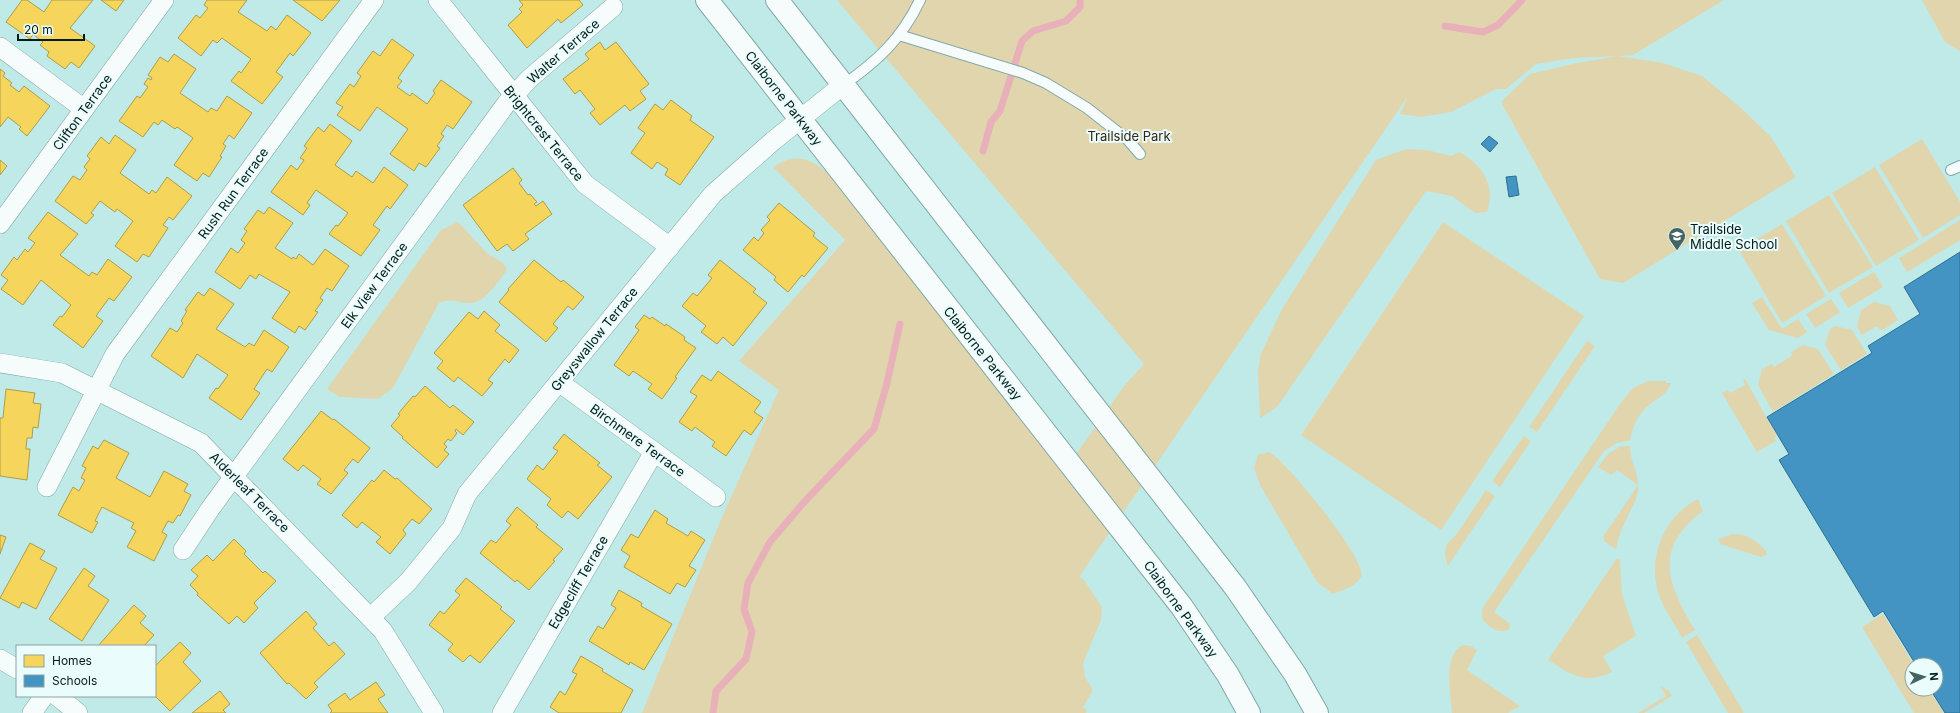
<svg xmlns="http://www.w3.org/2000/svg" width="1960" height="713" font-family="Inter,sans-serif">
<style>
.green{fill:#e1d5ad}
.homes{fill:#f6d55c;stroke:#ac9e48}
.schools{fill:#4393c3;stroke:#2f6f91}
.lines{fill:none;stroke-linecap:round;stroke-linejoin:round}
.stream{stroke:#e8b1ba;stroke-width:7}
.service-casing{stroke:#80a8a6;stroke-width:12}
.minor-casing{stroke:#80a8a6;stroke-width:20}
.secondary-casing{stroke:#80a8a6;stroke-width:24}
.service{stroke:#f6fcfc;stroke-width:10}
.minor{stroke:#f6fcfc;stroke-width:19}
.secondary{stroke:#f6fcfc;stroke-width:22}
.labels{text-anchor:middle;stroke-width:4;stroke-linejoin:round;paint-order:stroke}
.street-label{font-size:13px;fill:#001c1b;stroke:#eafcfb}
.park-label{font-size:13px;fill:#342615;stroke:#eafcfb}
.poi-label{font-size:13px;fill:#001c1b;stroke:#eafcfb;text-anchor:start}
</style>
<rect width="100%" height="100%" fill="#c0eae8"/>
<path class="green" d="M837,0H1724L1633,55L1618,56L1663,63L1702,76L1740,107L1771,137L1796,177L1623,283L1600,279L1501,102L1530,74L1577,63L1618,56L1574,58L1536,64L1506,89H1496L1451,112L1421,117L1400,114L1408,96L1079,577L1084,580L1102,607L1101,620L1083,663L1085,677L1093,690L1083,707L1086,709V713H642L720,522L779,390L739,361L845,240L773,167C796,153 810,157 829,175L1063,473L1124,386L1144,364Z
M1922,0H1960V51L1945,42Z
M1922,139L1960,202V215L1923,238L1879,165Z
M1406,149L1427,150L1451,156L1459,152C1483,165 1496,186 1487,212L1475,213L1452,196L1426,191L1277,407L1260,418L1258,371L1260,356L1282,309L1376,160Z
M1875,167L1919,240L1876,266L1832,193Z
M1829,195L1873,267L1829,293L1786,221Z
M1960,220V240L1907,272L1899,258Z
M458,222L487,253L503,263L507,270C498,282 484,305 467,303C453,302 453,298 439,303L393,388L378,399L340,397L327,389L441,230Z
M1443,222L1584,316L1441,530L1301,435Z
M1782,224L1826,296L1782,323L1739,250Z
M1874,272L1883,287L1848,308L1839,293Z
M1762,297L1782,329L1798,319L1807,332L1798,338L1769,330L1752,303Z
M1831,299L1840,312L1815,328L1806,314Z
M1874,302L1890,306L1898,320L1883,330H1880L1877,326L1862,335L1857,327L1861,310Z
M1835,326L1852,330L1867,354L1841,370L1825,345L1830,329Z
M1587,341L1595,346L1537,432L1529,427Z
M1803,345L1818,349L1834,374L1773,412L1758,385L1762,369L1772,364L1774,367L1792,356L1791,352Z
M1745,379L1777,436L1774,438L1776,441L1757,452L1722,393L1728,390L1730,393L1745,385L1743,380Z
M1648,381H1666V383H1671C1665,397 1660,396 1649,405C1638,414 1633,426 1630,440L1617,443L1604,451L1494,612L1509,623L1510,627L1508,630C1497,633 1490,628 1483,620L1482,609L1622,401L1633,388Z
M1524,436L1531,441L1500,487L1492,481Z
M1621,446H1630C1630,462 1640,475 1638,491C1637,501 1630,510 1626,520C1621,529 1618,539 1616,549L1605,542L1603,537L1638,485L1617,470L1611,475L1598,467L1608,454Z
M1269,452C1275,456 1281,461 1285,466C1299,479 1368,562 1361,577C1356,587 1342,590 1333,594L1317,582L1260,485L1254,468L1258,455Z
M1486,490L1495,496L1448,566L1445,555L1446,545L1456,535Z
M1698,499L1703,511C1653,548 1667,584 1695,630L1682,638C1676,625 1666,613 1661,600C1645,563 1662,517 1698,499Z
M1732,534C1748,534 1756,540 1766,551V555L1761,557L1720,544L1719,539Z
M1617,558L1620,559L1622,594L1636,636L1603,656L1612,672C1584,685 1572,675 1548,660Z
M1883,614L1914,665H1912V689H1929L1944,713H1914L1862,627Z
M1697,635L1744,712L1742,713H1728L1686,642Z
M1463,645L1471,646L1477,650L1467,670L1520,706L1508,713H1452C1451,694 1442,655 1463,645Z
M1660,686L1669,691L1672,696L1644,713H1638L1666,696Z"/>
<path class="homes" d="M22,0H27L44,12L52,0H93L70,28L95,46L79,68L71,62L65,69L47,56L49,52L40,45L43,42L33,34L30,39L6,22Z
M101,0H124L116,11Z
M207,0H247L238,12L267,31L271,26L276,30L287,15L311,33L293,56L290,53L276,72L283,77L262,104L231,81L239,71L241,73L251,59L222,38L217,43L213,40L201,56L178,38L196,15L200,18L208,8L204,5Z
M293,0H340L322,21Z
M519,0H579L583,5L561,23L558,19L527,48L508,25L522,12L519,9L523,5Z
M392,39L414,55L398,78L402,81L397,87L410,96L412,93L427,104L435,93L433,91L441,80L472,102L453,129L447,125L441,134L444,136L437,146L440,148L426,167L419,163L414,171L390,154L408,129L377,107L360,131L337,115L343,107L336,103L350,84L354,87L361,76L357,73L373,51L380,56Z
M600,42L605,50L616,42L649,84L640,91L646,99L630,111L625,105L600,125L590,113L595,109L580,90L575,94L563,79L589,59L585,54Z
M174,54L196,69L180,93L208,112L211,108L217,111L227,96L252,113L234,139L229,135L223,144L226,146L220,156L222,157L209,177L203,173L197,181L174,165L193,138L177,127L175,129L162,120L158,125L154,122L143,137L119,121L137,96L140,98L148,87L144,84L148,78L151,80L152,78L148,75L160,57L168,62Z
M0,69L5,73L3,76L12,83L10,85L19,92L24,86L50,106L27,136L19,129L21,127L8,117L0,127Z
M671,100L692,116L690,120L714,137L680,185L665,175L668,169L657,162L652,169L631,153L645,133L638,128L655,104L663,110Z
M330,124L352,141L335,165L352,177L356,171L373,183L384,167L408,185L390,209L387,206L373,225L380,230L361,256L329,234L336,225L338,226L348,213L316,190L307,203L310,205L303,215L271,192L291,165L297,170L304,160L300,158L307,148L304,146L318,127L324,132Z
M115,135L136,150L120,173L149,194L152,190L156,193L167,177L192,196L173,220L169,217L163,225L168,228L149,257L143,254L137,262L115,246L133,221L117,209L115,212L100,201L91,213L94,215L86,224L55,201L73,176L80,180L87,170L84,167L90,159L87,156L101,137L109,144Z
M0,160L7,166L0,175Z
M513,168L522,180L519,183L528,195L530,194L537,202L534,204L536,206L543,201L552,214L525,234L529,239L513,251L507,244L497,251L463,205Z
M779,203L815,233L813,236L828,248L804,277L802,275L788,292L774,280L776,277L743,250L754,237L758,241L764,233L761,230L770,220L767,217Z
M269,207L293,223L275,248L292,259L293,257L296,259L299,254L313,265L325,249L349,266L332,291L327,288L320,298L323,300L315,311L318,312L305,330L299,326L295,333L272,318L290,292L259,274L256,279L250,275L240,289L215,272L231,248L238,253L245,243L241,240L247,231L244,229L258,210L264,214Z
M48,212L78,234L60,255L89,276L92,272L97,275L108,259L132,277L114,301L109,298L96,316L103,321L83,348L53,325L60,316L62,317L71,305L41,280L23,305L1,289L8,280L1,275L14,257L17,260L25,249L28,252L35,243L28,238Z
M534,260L561,282L563,280L584,297L573,310L568,306L553,324L558,328L546,342L499,302L509,290L508,289Z
M720,260L756,289L753,292L767,303L733,346L723,337L717,344L701,332L706,326L682,306L693,293L697,296L712,278L708,275Z
M210,288L234,304L216,329L245,347L249,343L254,346L264,330L289,347L272,372L267,369L254,389L260,393L241,420L209,398L216,388L218,389L228,375L197,354L183,378L151,356L170,328L177,332L183,323L181,321L187,311L185,310L198,292L204,296Z
M484,311L500,325L495,331L519,350L509,363L505,359L488,380L493,383L482,396L458,377L454,382L437,368L443,361L434,353L469,312L478,319Z
M644,315L650,319L652,317L665,326L666,324L685,337L684,340L696,348L675,377L677,378L662,399L648,389L652,384L633,371L629,376L614,365L639,330L635,327Z
M718,371L761,402L754,412L763,418L751,435L744,430L726,456L712,446L715,442L695,427L692,431L679,422L697,396L690,392L702,375L711,381Z
M425,386L450,408L453,405L474,422L463,435L456,429L455,431L457,433L451,441L448,439L444,444L447,447L444,450L449,454L437,468L402,438L403,437L391,426L400,415L398,414L413,396L415,397Z
M6,389L35,393L33,403L41,404L38,428L33,427L32,438H27L26,449H30L27,480L0,476V418H3Z
M321,411L333,420L334,419L370,448L358,463L353,459L344,470L348,473L331,494L317,484L321,479L303,465L298,471L283,459Z
M564,434L600,463L597,465L612,477L578,519L568,511L562,518L547,505L551,499L527,479L537,465L543,470L558,451L553,448Z
M104,440L129,453L116,478L150,497L164,471L188,484L184,491L191,495L180,516L178,515L173,523L168,521L162,532L167,535L154,561L127,547L136,531L131,528L134,523L102,507L95,521L98,522L92,533L58,515L73,487L79,491L85,480L81,478L86,468L82,466L93,446L98,449Z
M384,470L395,479L397,478L432,509L419,524L412,519L403,530L406,534L390,554L376,542L381,537L362,522L357,528L342,515L372,480L374,482Z
M517,507L538,525L536,527L563,549L553,560L555,561L529,590L517,580L515,582L480,553L491,540L496,543L511,525L506,521Z
M655,510L668,519L666,523L688,536L691,531L705,540L689,566L696,570L685,587L677,583L670,594L624,567L630,556L621,550L631,534L638,538Z
M0,535L6,537L0,554Z
M234,539L246,551L244,554L263,573L265,571L276,581L254,603L258,608L244,623L237,616L229,624L197,595L198,593L190,585L198,576L191,570L207,555L213,561Z
M30,543L45,551L40,559L57,568L36,609L22,602L19,608L0,598Z
M84,568L95,576L88,586L109,600L82,641L49,619Z
M466,578L502,607L500,609L515,621L480,663L470,655L463,662L448,650L453,644L429,625L440,611L444,614L460,595L455,591Z
M619,590L642,603L641,606L672,624L644,670L630,662L629,665L589,641L598,626L603,629L616,608L611,605Z
M134,605L146,616L140,623L154,635L144,646H98Z
M306,611L317,624L313,628L329,646L334,642L345,654L314,683L318,687L306,699L289,683L287,684L260,653Z
M180,642L191,653L183,662L201,681L170,711L155,696V666Z
M581,656L603,669L602,671L633,690L621,713H559L550,707L560,691L565,695L577,674L572,672Z
M376,682L385,695L378,699L388,713H330L332,711L328,705L345,693L350,700Z
M220,691L230,704L223,710L226,713H192Z"/>
<path class="schools" d="M1489,136L1498,143L1490,152L1481,144Z
M1516,176L1519,195L1509,197L1506,177Z
M1960,252V713H1945L1930,689H1936V665H1916L1883,611L1874,617L1779,460L1789,454L1767,417L1872,353L1868,346L1920,314L1904,287Z"/>
<g class="lines">
<path class="stream" d="M1445,26L1483,32L1498,25L1522,0
M983,151L991,122L1000,111L1022,41L1033,31L1066,21L1080,7V0
M713,713L716,691L746,659L752,632L744,609L748,583L770,542L805,501L874,429L887,383L900,324"/>
<defs>
<path id="service" d="M899,35L1023,73L1046,83L1087,108L1128,140L1140,154
M843,85C878,61 902,38 920,0
M1951,170L1960,166"/>
<path id="minor" d="M438,0L585,184L670,247
M0,47L84,109
M0,224L164,0
M0,363L62,373L201,443L383,631L434,713
M559,382L716,497
M47,487L115,354L374,0
M183,550L210,509L506,104L529,79L613,7
M371,617L408,582L452,528L467,494L713,194L773,141L843,85
M0,659L17,669
M57,696L78,713
M32,713L44,696
M502,713L654,452"/>
<path id="secondary" d="M707,0L1182,607L1228,675L1249,713
M777,0L1235,587L1295,674L1317,713"/>
</defs>
<use href="#service" class="service-casing"/>
<use href="#minor" class="minor-casing"/>
<use href="#secondary" class="secondary-casing"/>
<use href="#service" class="service"/>
<use href="#minor" class="minor"/>
<use href="#secondary" class="secondary"/>
</g>
<defs>
<symbol id="school-pin" viewBox="-11 -11 22 30"><path d="M0 17L-7.5 6A9.5 9.5 0 1 1 7.5 6Z" fill="#436463" stroke="#eafcfb"/><path d="M0-5L7-2L0 1L-7-2ZM-4 1L0 2.5L4 1V4Q0 6-4 4Z" fill="#fff"/></symbol>
</defs>
<g fill-rule="evenodd">
<use href="#school-pin" x="1667" y="226" width="20" height="27"/>
</g>
<g class="labels">
<g class="street-label">
<text transform="translate(563 51) rotate(-41)" y="5">Walter Terrace</text>
<text transform="translate(784 98) rotate(52)" y="5">Claiborne Parkway</text>
<text transform="translate(82 112) rotate(-54)" y="5">Clifton Terrace</text>
<text transform="translate(544 133) rotate(51)" y="5">Brightcrest Terrace</text>
<text transform="translate(233 193) rotate(-54)" y="5">Rush Run Terrace</text>
<text transform="translate(374 285) rotate(-54)" y="5">Elk View Terrace</text>
<text transform="translate(594 339) rotate(-51)" y="5">Greyswallow Terrace</text>
<text transform="translate(983 353) rotate(51)" y="5">Claiborne Parkway</text>
<text transform="translate(638 440) rotate(36)" y="5">Birchmere Terrace</text>
<text transform="translate(250 492) rotate(45)" y="5">Alderleaf Terrace</text>
<text transform="translate(578 582) rotate(-60)" y="5">Edgecliff Terrace</text>
<text transform="translate(1181 609) rotate(54)" y="5">Claiborne Parkway</text>
</g>
<g class="park-label">
<text x="1129" y="141">Trailside Park</text>
</g>
<g class="poi-label">
<text x="1690" y="234">Trailside<tspan x="1690" dy="15">Middle School</tspan></text>
</g>
</g>
<rect x="16" y="645" width="140" height="52" fill="#eafcfb" stroke="#8ca2a1"/>
<rect x="24" y="655" width="20" height="12" fill="#f6d55c" stroke="#8ca2a1"/>
<text x="52" y="665" font-size="12" fill="#001c1b">Homes</text>
<rect x="24" y="675" width="20" height="12" fill="#4393c3" stroke="#8ca2a1"/>
<text x="52" y="685" font-size="12" fill="#001c1b">Schools</text>
<g transform="translate(1924 677) rotate(86)"><circle r="19" fill="#eafcfb" stroke="#8ca2a1"/>
<path d="M0-3L7 15L0 10L-7 15Z" fill="#436463"/>
<text y="-6" font-size="11" font-weight="bold" text-anchor="middle" fill="#001c1b">N</text>
</g>
<path d="M18 34v6h66v-6" fill="none" stroke="#001c1b" stroke-width="2"/>
<text x="24" y="34" font-size="12" fill="#001c1b" stroke="#eafcfb" stroke-width="3" paint-order="stroke">20 m</text>
</svg>
